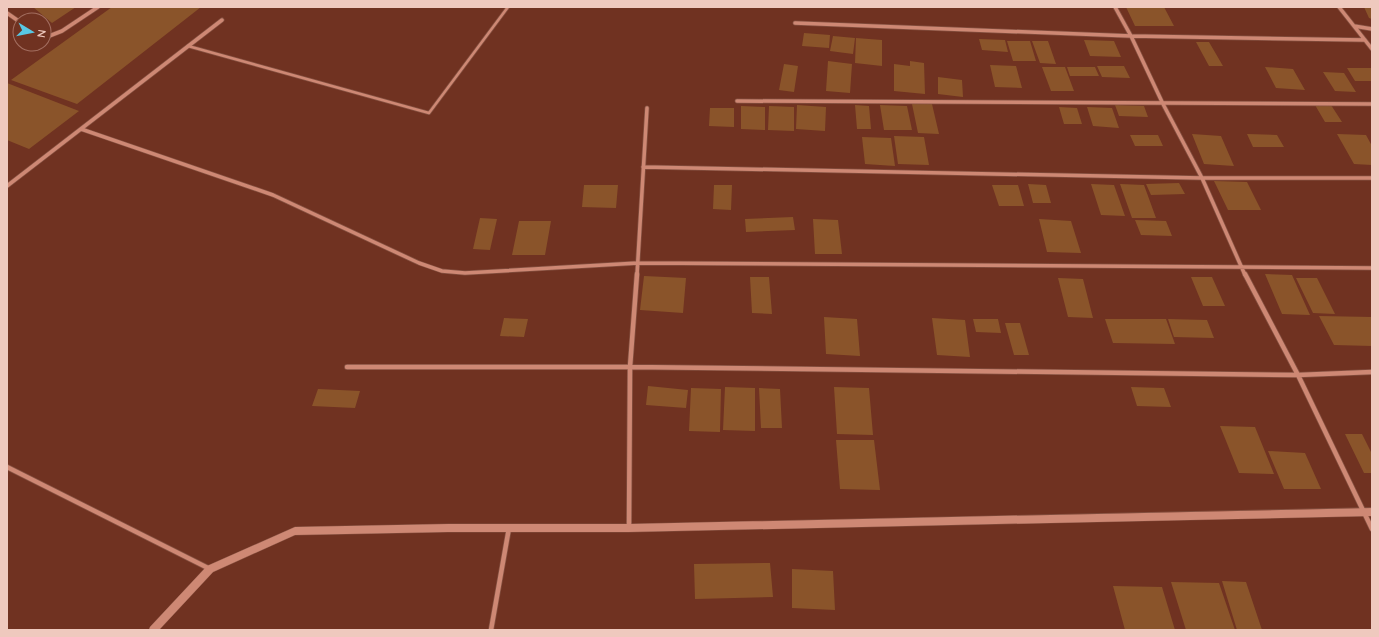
<svg xmlns="http://www.w3.org/2000/svg" width="1379" height="637" font-family="Quicksand,sans-serif">
<style>
.building{fill:#8a542a}
.lines{fill:none;stroke-linecap:round;stroke-linejoin:round}
.service-casing{stroke:#845040;stroke-width:4}
.minor-far1-casing{stroke:#845040;stroke-width:5}
.minor-casing{stroke:#845040;stroke-width:6}
.tertiary-casing{stroke:#845040;stroke-width:1}
.service{stroke:#ce8874;stroke-width:2.5}
.minor-far1{stroke:#ce8874;stroke-width:3.5}
.minor{stroke:#ce8874;stroke-width:4.5}
.tertiary{fill:#ce8874;fill-rule:evenodd}
</style>
<rect width="100%" height="100%" fill="#703221"/>
<path class="building" d="M33,7H76L52,23Z
M112,7H201L77,104L11,80Z
M1126,7H1164L1174,26H1135Z
M1364,7H1372V19L1369,18Z
M804,33L830,35L829,48L802,46Z
M833,36L855,38L853,54L830,51Z
M856,38L882,40V66L855,63Z
M979,39L1005,40L1008,52L982,50Z
M1084,40L1114,41L1121,57L1090,56Z
M1007,41H1030L1036,61H1013Z
M1032,41H1048L1056,64L1040,63Z
M1196,42H1209L1223,66H1209Z
M828,61L852,64L850,93L826,91Z
M910,61L924,63L925,94L894,91V64L910,66Z
M784,64L798,66L794,92L779,90Z
M990,65L1016,66L1022,88L995,87Z
M1097,66H1124L1130,78L1102,77Z
M1042,67H1065L1074,91H1051Z
M1067,67H1095L1099,76H1070Z
M1265,67L1293,69L1305,90L1276,88Z
M1347,68H1372V81H1355Z
M1323,72L1344,73L1356,92L1335,91Z
M938,77L962,80L963,97L938,94Z
M7,83L79,111L29,149L7,140Z
M912,104H932L939,134L918,133Z
M797,105L826,107L825,131L796,129Z
M855,105L869,106L871,129H857Z
M880,105L907,106L912,130H884Z
M1115,105L1144,106L1148,117L1119,116Z
M1315,105H1331L1342,122H1325Z
M741,106L765,107V130L741,129Z
M769,106L794,107V131L768,130Z
M1059,107L1077,108L1082,124H1064Z
M1087,107L1112,108L1119,128L1093,126Z
M710,108H734V127L709,126Z
M1192,134L1221,136L1234,166L1204,164Z
M1247,134L1277,135L1284,147H1253Z
M1337,134L1366,135L1372,146V165L1354,164Z
M1130,135H1158L1163,146H1135Z
M894,136L924,137L929,165L898,164Z
M862,137L891,138L895,166L865,164Z
M1214,181L1247,182L1261,210H1228Z
M1179,183L1185,194L1151,195L1146,184Z
M1028,184L1046,185L1051,203H1033Z
M1091,184L1114,185L1125,216L1101,215Z
M1120,184L1144,185L1156,218H1132Z
M584,185H618L616,208L582,207Z
M714,185H732L731,210L713,209Z
M992,185H1018L1024,206H999Z
M793,217L795,230L746,232L745,219Z
M480,218L497,219L490,250L473,249Z
M813,219L838,220L842,254H815Z
M1039,219L1071,221L1081,253L1047,252Z
M1135,220L1166,221L1172,236L1141,235Z
M519,221H551L545,255H512Z
M1265,274L1292,275L1310,315L1282,314Z
M644,276L686,278L683,313L640,310Z
M750,277H769L772,314L752,313Z
M1191,277H1212L1225,306H1203Z
M1058,278L1083,279L1093,318L1068,317Z
M1296,278H1317L1335,314L1313,313Z
M1319,316L1372,317V346L1334,345Z
M824,317L857,319L860,356L826,354Z
M504,318L528,319L524,337L500,336Z
M932,318L965,320L970,357L937,355Z
M973,319H998L1001,333L976,332Z
M1105,319H1166L1175,344L1113,343Z
M1168,319L1207,320L1214,338L1174,337Z
M1005,323H1020L1029,355H1014Z
M648,386L688,390L686,408L646,405Z
M725,387L755,388V431L723,430Z
M834,387L869,388L873,435L837,434Z
M1131,387L1164,388L1171,407L1137,406Z
M691,388L721,389L720,432L689,431Z
M759,388L780,389L782,428H761Z
M318,389L360,391L355,408L312,406Z
M1220,426L1255,427L1274,474L1239,473Z
M1345,434H1362L1372,454V473H1364Z
M836,440H874L880,490L840,489Z
M1268,451L1305,453L1321,489H1284Z
M770,563L773,597L695,599L694,564Z
M792,569L833,571L835,610L792,608Z
M1222,581L1246,582L1262,630H1237Z
M1171,582L1219,583L1235,630H1186Z
M1113,586L1162,587L1175,630H1125Z"/>
<g class="lines">
<defs>
<path id="service" d="M188,46L429,113L508,7"/>
<path id="minor-far1" d="M1115,7L1131,36L1163,104L1202,178L1245,275
M1339,7L1372,49
M7,13L20,22
M795,23L1131,36L1365,40
M1354,26L1372,29
M44,38L62,31L98,7
M737,101L1372,104
M81,129L273,195L419,263L442,271L465,273L638,263L1372,268
M643,167L1202,178H1372
M7,186L222,20
M637,275L647,108"/>
<path id="minor" d="M1245,274L1298,375L1372,529
M347,367H630L1298,375L1372,372
M7,467L210,569
M629,528L630,367L637,274
M491,630L509,528"/>
<path id="tertiary" d="M1372,508V516L629,532H448L295,535L213,572L159,630H149L150,627L207,566L295,527L448,524H629Z"/>
</defs>
<use href="#service" class="service-casing"/>
<use href="#minor-far1" class="minor-far1-casing"/>
<use href="#minor" class="minor-casing"/>
<use href="#tertiary" class="tertiary-casing"/>
<use href="#service" class="service"/>
<use href="#minor-far1" class="minor-far1"/>
<use href="#minor" class="minor"/>
<use href="#tertiary" class="tertiary"/>
</g>
<rect width="1379" height="637" fill="none" stroke="#efc9be" stroke-width="16"/>
<g transform="translate(32 32) rotate(100)"><circle r="19" fill="#703221" stroke="#a36e60"/>
<path d="M0-3L7 15L0 10L-7 15Z" fill="#58c8e4"/>
<text y="-6" font-size="11" font-weight="bold" text-anchor="middle" fill="#efc9be">N</text>
</g>
</svg>
